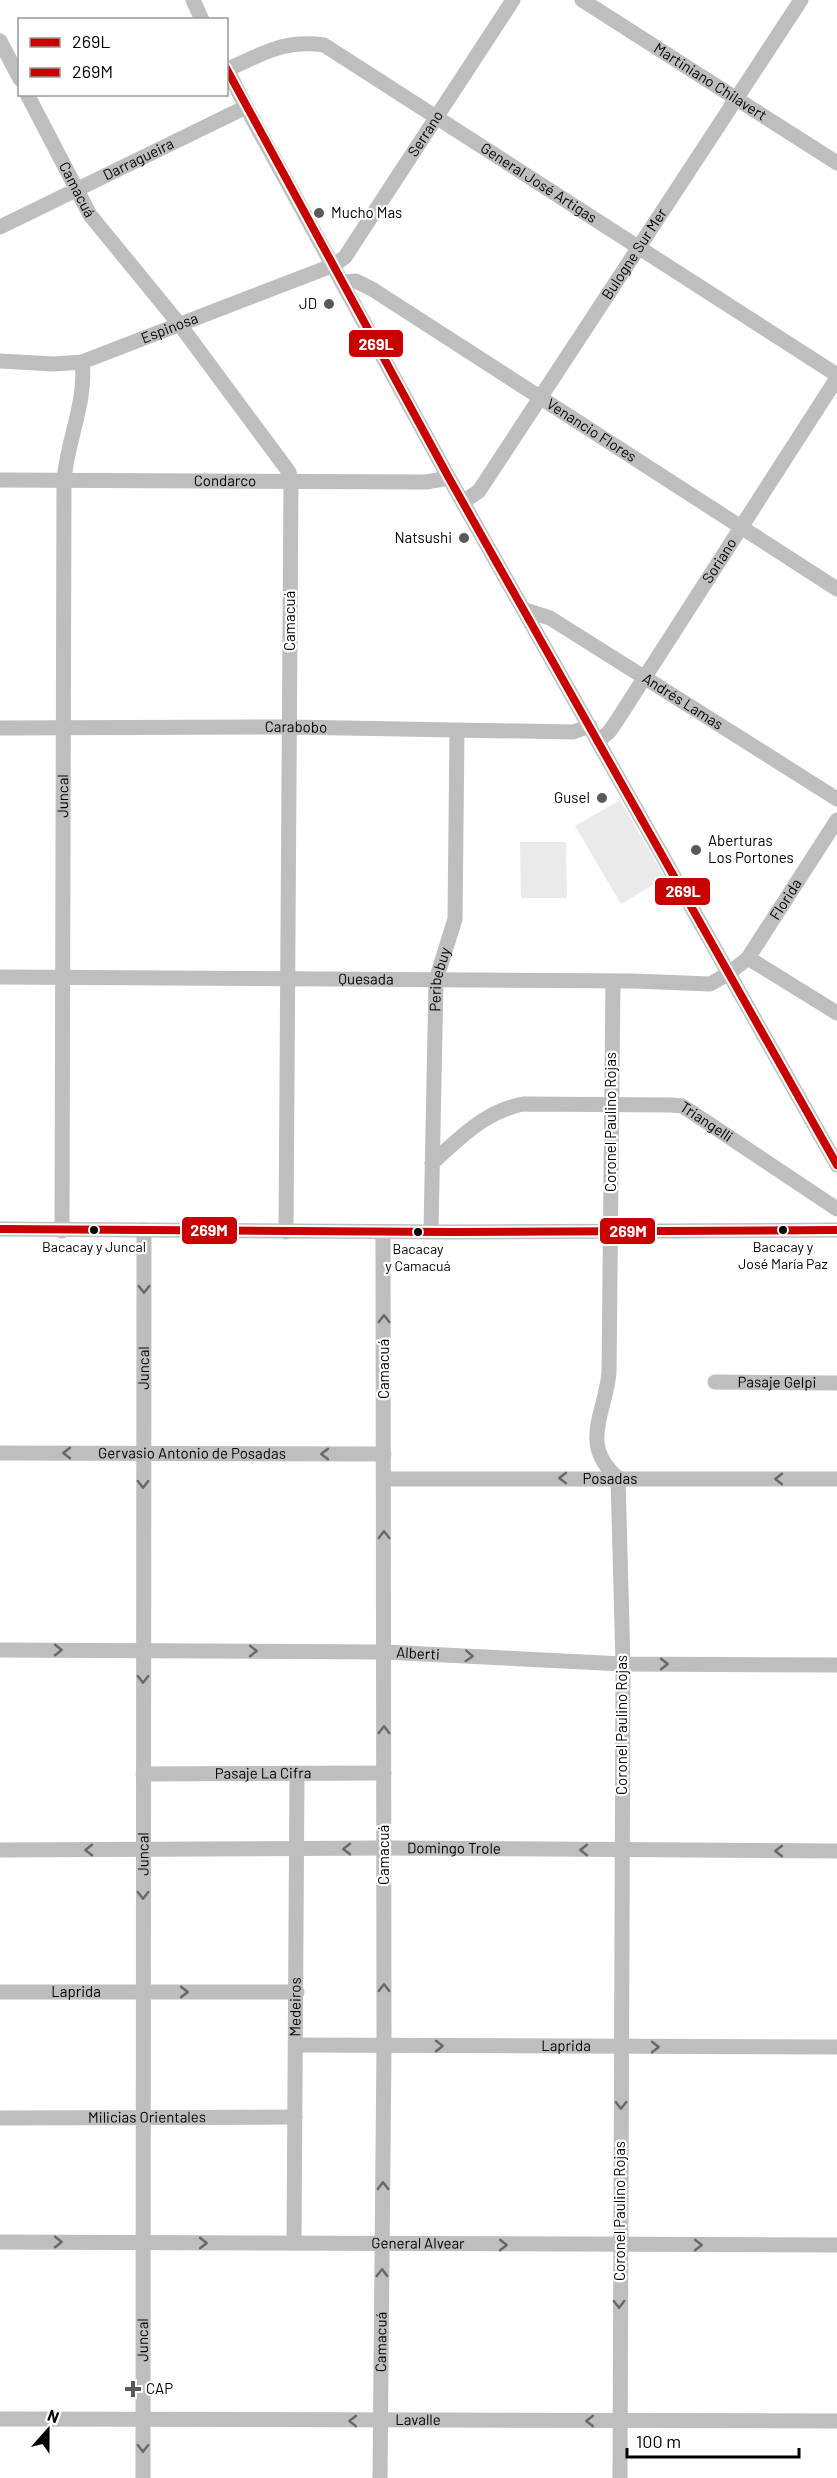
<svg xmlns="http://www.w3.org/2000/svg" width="837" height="2478" font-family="Barlow,sans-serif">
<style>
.green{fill:#eaeaea}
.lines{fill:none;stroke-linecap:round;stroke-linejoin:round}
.minor{stroke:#bebebe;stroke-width:15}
.bus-1-casing{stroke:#fff;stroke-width:12}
.bus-2-casing{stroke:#fff;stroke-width:12}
.bus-1{stroke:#c70201;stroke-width:8}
.bus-2{stroke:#c70201;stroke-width:8}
.oneway{stroke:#686868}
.poi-dot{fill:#595959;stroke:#fff;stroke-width:2}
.bus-dot{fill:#000;stroke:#fff;stroke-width:2}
.labels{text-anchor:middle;stroke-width:4.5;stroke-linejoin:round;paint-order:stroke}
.bus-label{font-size:14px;fill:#000;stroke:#fff}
.street-label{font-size:15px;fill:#000;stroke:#fff}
.poi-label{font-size:15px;fill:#000;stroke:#fff;text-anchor:start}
.line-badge{stroke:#fff;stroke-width:2}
.badge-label{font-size:16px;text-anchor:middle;font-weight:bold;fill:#fff}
</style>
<rect width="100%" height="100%" fill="#fff"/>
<path class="green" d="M620,800L665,878L621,904L575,826Z
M520,842H566L567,898H521Z"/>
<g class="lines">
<g class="minor">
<path d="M193,0L202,20"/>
<path id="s1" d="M582,0L837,163"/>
<path d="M0,41L20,79"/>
<path d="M226,67L246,107L449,478L837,1165"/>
<path id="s2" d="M228,69C263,54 284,39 324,45L837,375"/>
<path id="s3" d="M27,94L90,215L180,325L289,472L291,480L286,1232"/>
<path id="s4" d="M0,227L246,107"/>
<path id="s5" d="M343,282L356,281L372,289L837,589"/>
<path id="s6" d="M0,361L54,364L82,362L334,265L345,257L513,0"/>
<path id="s7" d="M0,480L426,482L449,478"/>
<path id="s8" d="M463,502L479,491L801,0"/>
<path id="s9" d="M525,610L550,618L837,799"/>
<path id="s10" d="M0,728L289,727L573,732L590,726"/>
<path id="s11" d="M598,741L609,732L616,722L837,378"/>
<path d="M748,958L837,1013"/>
<path id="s12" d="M0,977L633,981L710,984L728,974L748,958L837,820"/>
<path d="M613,981L609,1373C605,1414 579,1445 618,1478L623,1664L620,2478"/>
<path id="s13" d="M432,1163C461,1137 484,1112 523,1104L671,1105L682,1106L693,1113L837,1209"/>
<path d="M0,1229L451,1232L837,1230"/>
<path id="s14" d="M62,1231L64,480C67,441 87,401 82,362"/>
<path id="s15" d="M431,1231L436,980L455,919L457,731"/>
<path id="s16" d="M715,1382L837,1383"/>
<path id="s17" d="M0,1453L384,1454"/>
<path id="s18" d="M384,1479H837"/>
<path id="s19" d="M0,1650L384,1652L623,1664L837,1665"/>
<path id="s20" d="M143,1774L384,1773"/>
<path id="s21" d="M0,1850L383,1848L837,1851"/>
<path id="s22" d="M0,1992H297"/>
<path id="s23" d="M296,2045L837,2047"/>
<path id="s24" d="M0,2118L295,2117"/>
<path id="s25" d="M0,2242L837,2245"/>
<path id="s26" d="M294,2243L297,1773"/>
<path id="s27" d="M0,2419L837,2421"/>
<path id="s28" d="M143,2478L144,1230"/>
<path id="s29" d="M380,2478L384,2046L383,1232"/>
</g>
<defs>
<path id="bus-1" d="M226,68L449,478L837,1165"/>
<path id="bus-2" d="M0,1229L451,1232L837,1230"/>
</defs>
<use href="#bus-1" class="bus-1-casing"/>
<use href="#bus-2" class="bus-2-casing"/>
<use href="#bus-1" class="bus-1"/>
<use href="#bus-2" class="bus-2"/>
</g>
<defs><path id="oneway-chevron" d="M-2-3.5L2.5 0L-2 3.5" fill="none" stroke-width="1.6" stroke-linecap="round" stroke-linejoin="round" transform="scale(1.5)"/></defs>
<g class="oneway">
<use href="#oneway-chevron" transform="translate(144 1289) rotate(90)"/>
<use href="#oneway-chevron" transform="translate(384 1319) rotate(-90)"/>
<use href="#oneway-chevron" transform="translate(67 1453) rotate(180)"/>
<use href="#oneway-chevron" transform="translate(325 1454) rotate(-180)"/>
<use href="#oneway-chevron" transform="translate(563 1478) rotate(180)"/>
<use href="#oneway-chevron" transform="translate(779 1479) rotate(-180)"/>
<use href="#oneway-chevron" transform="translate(143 1484) rotate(90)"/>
<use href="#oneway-chevron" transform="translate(384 1535) rotate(-90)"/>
<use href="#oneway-chevron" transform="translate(58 1650)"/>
<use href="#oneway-chevron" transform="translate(253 1651)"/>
<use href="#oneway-chevron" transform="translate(469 1656) rotate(3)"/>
<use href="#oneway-chevron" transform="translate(664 1664)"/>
<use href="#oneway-chevron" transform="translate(143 1679) rotate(90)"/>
<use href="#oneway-chevron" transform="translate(384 1730) rotate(-90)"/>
<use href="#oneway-chevron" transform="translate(347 1849) rotate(180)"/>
<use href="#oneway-chevron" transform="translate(89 1850) rotate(180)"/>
<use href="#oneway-chevron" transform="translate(584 1850) rotate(-180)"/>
<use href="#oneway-chevron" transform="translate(779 1851) rotate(-180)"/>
<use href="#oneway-chevron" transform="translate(143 1895) rotate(90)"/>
<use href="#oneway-chevron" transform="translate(384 1988) rotate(-90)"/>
<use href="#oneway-chevron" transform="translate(184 1992)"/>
<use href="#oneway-chevron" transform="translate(439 2046)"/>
<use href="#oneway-chevron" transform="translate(655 2047)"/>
<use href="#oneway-chevron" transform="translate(621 2105) rotate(91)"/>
<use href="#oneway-chevron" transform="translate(383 2186) rotate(-90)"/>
<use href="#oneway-chevron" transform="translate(58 2242)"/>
<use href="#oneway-chevron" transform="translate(203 2243)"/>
<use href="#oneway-chevron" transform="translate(503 2245)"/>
<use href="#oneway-chevron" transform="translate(698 2245)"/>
<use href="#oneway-chevron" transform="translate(382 2273) rotate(-89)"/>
<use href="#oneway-chevron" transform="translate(619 2304) rotate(90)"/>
<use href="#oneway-chevron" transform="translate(353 2421) rotate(-179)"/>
<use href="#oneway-chevron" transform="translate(590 2421) rotate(-180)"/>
<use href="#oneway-chevron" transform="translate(143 2448) rotate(90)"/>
</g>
<g class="poi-dot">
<circle cx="319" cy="213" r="6"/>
<circle cx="329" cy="304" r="6"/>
<circle cx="464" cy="538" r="6"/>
<circle cx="602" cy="798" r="6"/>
<circle cx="696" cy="850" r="6"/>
<path d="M130 2380h6v6h6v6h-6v6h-6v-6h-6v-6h6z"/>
</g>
<g class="bus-dot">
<circle cx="94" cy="1230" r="5"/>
<circle cx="783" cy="1230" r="5"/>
<circle cx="418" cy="1232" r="5"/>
</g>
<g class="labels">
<g class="bus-label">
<text x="94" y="1252">Bacacay y Juncal</text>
<text x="783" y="1252">Bacacay y<tspan x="783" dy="17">José María Paz</tspan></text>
<text x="418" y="1254">Bacacay<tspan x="418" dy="17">y Camacuá</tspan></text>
</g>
<g class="street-label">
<text dy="5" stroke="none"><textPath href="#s1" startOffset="152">Martiniano Chilavert</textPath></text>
<text dy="5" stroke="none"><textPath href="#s6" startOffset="513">Serrano</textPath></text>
<text dy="5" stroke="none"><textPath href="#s4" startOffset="154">Darragueira</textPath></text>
<text dy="5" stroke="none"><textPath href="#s2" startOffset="356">General José Artigas</textPath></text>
<text dy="5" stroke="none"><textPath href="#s3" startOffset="108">Camacuá</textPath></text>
<text dy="5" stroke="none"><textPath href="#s8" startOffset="303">Bulogne Sur Mer</textPath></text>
<text dy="5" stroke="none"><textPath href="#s6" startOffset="176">Espinosa</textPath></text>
<text dy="5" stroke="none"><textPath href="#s5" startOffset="292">Venancio Flores</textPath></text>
<text dy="5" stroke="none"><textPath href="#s7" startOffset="225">Condarco</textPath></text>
<text dy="5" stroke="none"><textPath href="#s11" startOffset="218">Soriano</textPath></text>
<text transform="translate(290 621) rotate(-90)" y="5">Camacuá</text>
<text dy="5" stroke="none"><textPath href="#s9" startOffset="183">Andrés Lamas</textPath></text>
<text dy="5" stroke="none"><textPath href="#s10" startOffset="296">Carabobo</textPath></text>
<text dy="5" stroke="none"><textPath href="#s14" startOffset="435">Juncal</textPath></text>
<text dy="5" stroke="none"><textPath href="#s12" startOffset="826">Florida</textPath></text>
<text dy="5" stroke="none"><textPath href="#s12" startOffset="366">Quesada</textPath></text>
<text dy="5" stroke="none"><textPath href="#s15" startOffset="252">Peribebuy</textPath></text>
<text transform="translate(611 1122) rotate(-90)" y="5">Coronel Paulino Rojas</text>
<text dy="5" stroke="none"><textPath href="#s13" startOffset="298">Triangelli</textPath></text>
<text dy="5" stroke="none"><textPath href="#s28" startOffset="1110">Juncal</textPath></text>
<text transform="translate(384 1369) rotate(-90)" y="5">Camacuá</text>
<text dy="5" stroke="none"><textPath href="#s16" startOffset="62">Pasaje Gelpi</textPath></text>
<text dy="5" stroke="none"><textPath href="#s17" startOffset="192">Gervasio Antonio de Posadas</textPath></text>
<text dy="5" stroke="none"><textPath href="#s18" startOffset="226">Posadas</textPath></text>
<text dy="5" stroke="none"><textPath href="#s19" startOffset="418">Alberti</textPath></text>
<text transform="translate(622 1725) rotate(-90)" y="5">Coronel Paulino Rojas</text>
<text dy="5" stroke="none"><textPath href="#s20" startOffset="120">Pasaje La Cifra</textPath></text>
<text dy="5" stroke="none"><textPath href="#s21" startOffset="454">Domingo Trole</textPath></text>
<text dy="5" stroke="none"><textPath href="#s28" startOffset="624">Juncal</textPath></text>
<text transform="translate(384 1855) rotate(-90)" y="5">Camacuá</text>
<text dy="5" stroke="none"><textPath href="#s22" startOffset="76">Laprida</textPath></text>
<text dy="5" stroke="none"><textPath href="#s26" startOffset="236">Medeiros</textPath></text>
<text dy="5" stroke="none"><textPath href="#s23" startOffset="270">Laprida</textPath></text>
<text dy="5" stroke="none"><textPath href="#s24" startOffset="147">Milicias Orientales</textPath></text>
<text transform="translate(620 2211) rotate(-90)" y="5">Coronel Paulino Rojas</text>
<text dy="5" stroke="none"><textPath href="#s25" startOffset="418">General Alvear</textPath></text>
<text dy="5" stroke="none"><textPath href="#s28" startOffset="138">Juncal</textPath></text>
<text dy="5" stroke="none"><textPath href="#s29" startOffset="136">Camacuá</textPath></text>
<text dy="5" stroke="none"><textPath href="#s27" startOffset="418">Lavalle</textPath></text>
</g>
<g class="poi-label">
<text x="331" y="218">Mucho Mas</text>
<text x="317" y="309" text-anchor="end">JD</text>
<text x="452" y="543" text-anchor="end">Natsushi</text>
<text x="590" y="803" text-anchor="end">Gusel</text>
<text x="708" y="846">Aberturas<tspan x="708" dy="17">Los Portones</tspan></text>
<text x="146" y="2394">CAP</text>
</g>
</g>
<g class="line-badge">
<rect x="348" y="329" width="56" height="29" rx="6" fill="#c70201"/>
<rect x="654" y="877" width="57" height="29" rx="6" fill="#c70201"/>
<rect x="181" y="1216" width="57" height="29" rx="6" fill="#c70201"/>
<rect x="599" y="1217" width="57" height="28" rx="6" fill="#c70201"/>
</g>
<g class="badge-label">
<text x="376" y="350">269L</text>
<text x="683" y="897">269L</text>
<text x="209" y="1236">269M</text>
<text x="628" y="1237">269M</text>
</g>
<rect x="18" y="18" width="210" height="78" fill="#ffffff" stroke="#999999" stroke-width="1.5"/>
<rect x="30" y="38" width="30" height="9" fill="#c70201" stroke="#999999" stroke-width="1.5"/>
<text x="72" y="48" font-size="18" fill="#000000">269L</text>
<rect x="30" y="68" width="30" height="9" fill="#c70201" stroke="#999999" stroke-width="1.5"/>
<text x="72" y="78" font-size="18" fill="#000000">269M</text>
<g transform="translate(48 2430) rotate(21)" stroke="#ffffff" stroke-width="4.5" paint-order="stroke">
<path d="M0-4.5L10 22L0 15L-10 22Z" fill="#000000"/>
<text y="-9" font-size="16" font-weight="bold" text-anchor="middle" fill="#000000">N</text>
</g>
<path d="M627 2448v9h172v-9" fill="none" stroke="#000000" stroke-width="3"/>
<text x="636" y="2448" font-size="18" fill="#000000" stroke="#ffffff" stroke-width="4.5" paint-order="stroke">100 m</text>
</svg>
